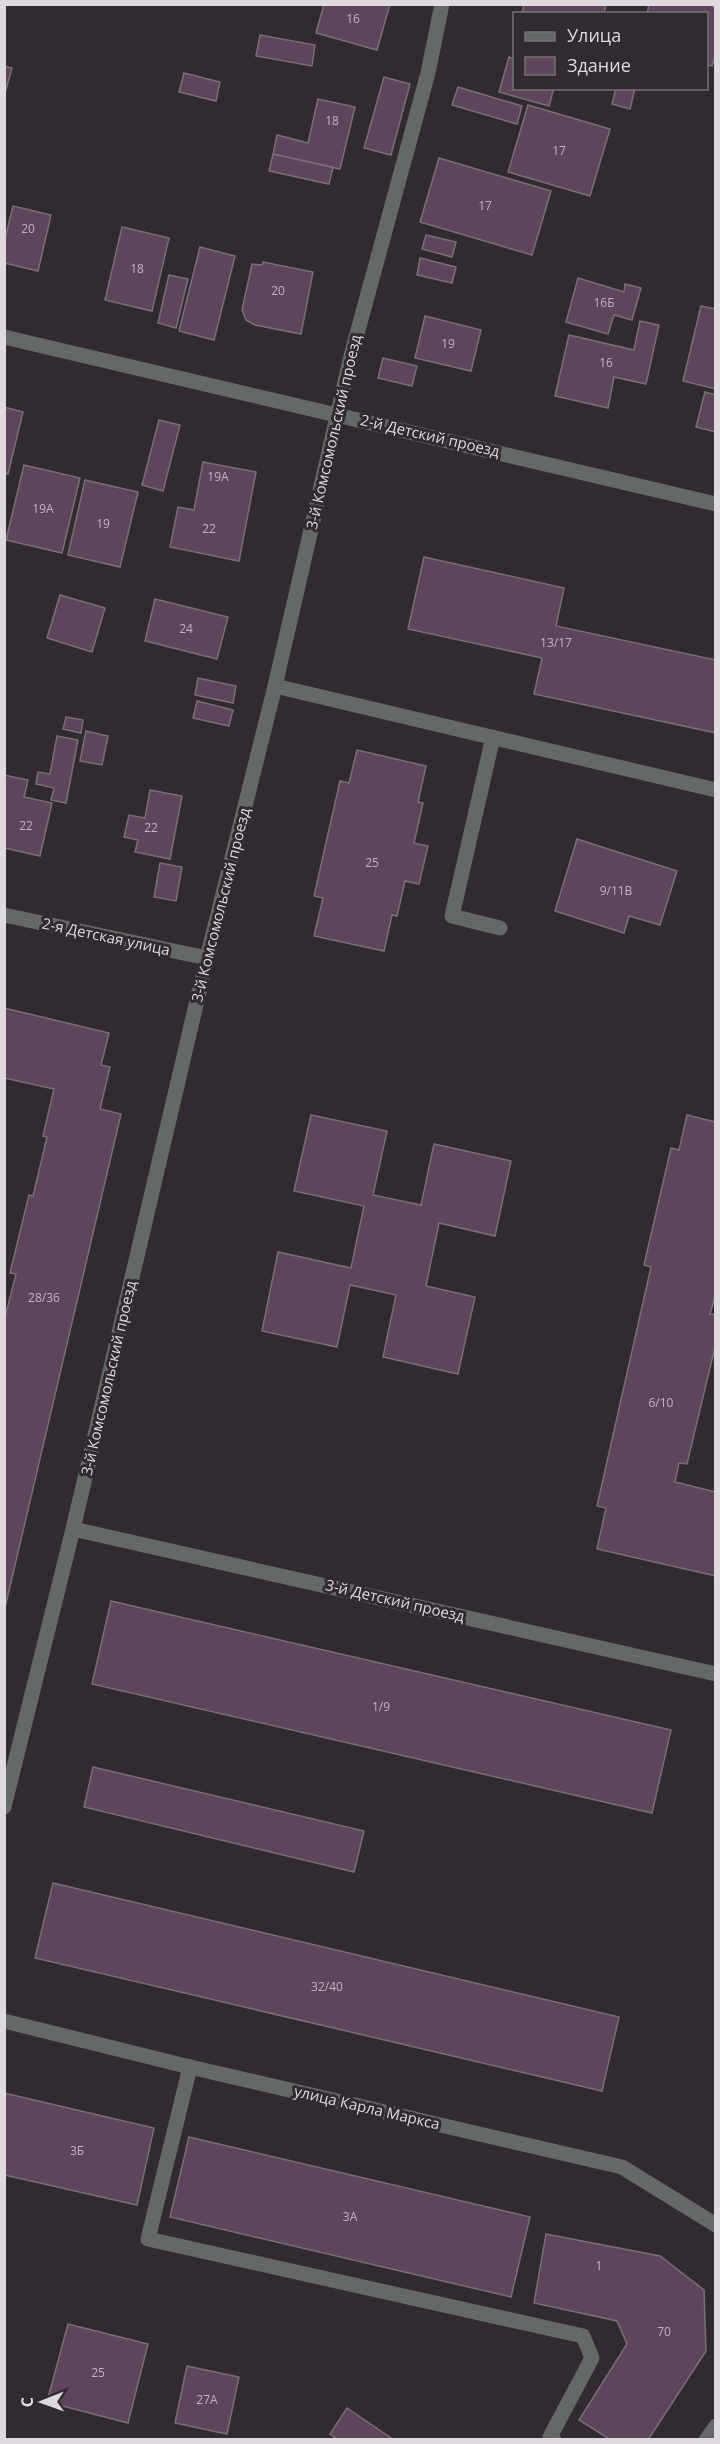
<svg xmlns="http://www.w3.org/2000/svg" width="720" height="2444" font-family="'Open Sans',sans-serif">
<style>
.building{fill:#5d465b;stroke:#786f77;stroke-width:1.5}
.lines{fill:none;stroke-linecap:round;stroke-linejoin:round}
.service{stroke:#656965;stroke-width:15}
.minor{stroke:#656965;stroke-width:15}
.tertiary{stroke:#656965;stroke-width:15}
.labels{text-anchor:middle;stroke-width:6;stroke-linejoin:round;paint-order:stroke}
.number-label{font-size:12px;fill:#beb5be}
.street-label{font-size:15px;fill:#dfdadf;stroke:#322a31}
</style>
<rect width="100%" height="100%" fill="#322a31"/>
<path class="building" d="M324,4H390L377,50L316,33Z
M524,4H606L604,14H522Z
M649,4H708L716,8V53L712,66L706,65V14H647Z
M260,35L315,45L312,66L256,56Z
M509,57L514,59V88H554L549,106L499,92Z
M4,66L12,68L4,97Z
M184,73L220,82L216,101L179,92Z
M384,77L410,84L391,155L364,148Z
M458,87L522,106L517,124L452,105Z
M616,88H635L630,109L612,104Z
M318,99L355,107L340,169L273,154L277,135L308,143Z
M528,105L610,129L590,196L508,172Z
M273,154L333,167L329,184L269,171Z
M439,158L551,191L532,255L420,222Z
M13,206L51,215L38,271L4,263V243Z
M122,227L169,238L152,311L105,300Z
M426,235L456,242L452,257L422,249Z
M200,247L235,256L214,340L179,331Z
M420,258L456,267L452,283L417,275Z
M263,262L313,272L301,334L255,325L246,320L242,310L252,264L262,265Z
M169,275L188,279L176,328L158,323Z
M578,278L624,292L625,284L641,288L632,320L614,315L608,334L566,322Z
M701,306L716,309V389L683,381Z
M425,316L481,330L471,371L415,358Z
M640,321L659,325L646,384L614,377L608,408L555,396L569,335L634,350Z
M383,358L417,366L412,386L378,378Z
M705,392L716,395V432L696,427Z
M4,407L23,412L8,474L4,473Z
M159,420L180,425L163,491L142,485Z
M203,462L256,472L239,561L170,547L178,507L194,510Z
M24,465L80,478L62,553L6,540Z
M85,480L138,492L120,567L68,555Z
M424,557L564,588L556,626L716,660V733L534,694L542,658L408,629Z
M60,595L105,608L92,652L47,638Z
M155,599L228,617L217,659L145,641Z
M198,678L236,686L233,703L195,695Z
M197,701L233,710L229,726L193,718Z
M66,717L83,720L81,733L63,729Z
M86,731L108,736L102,765L80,761Z
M57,736L78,740L66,803L51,800L54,788L36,784L38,772L50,774Z
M357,750L426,766L418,802L423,803L414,843L428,846L419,884L405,881L397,916L392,915L384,951L314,936L323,898L314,896L340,781L349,783Z
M4,775L28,780L24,797L52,803L40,856L4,848Z
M150,790L182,796L170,859L135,852L138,840L124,837L129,815L145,818Z
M577,839L677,871L660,925L629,916L624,933L555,911Z
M160,863L182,867L176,901L154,897Z
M4,1008L109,1033L101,1065L110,1067L100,1109L121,1114L4,1612V1321L16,1274L10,1273L29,1195L33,1196L47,1137L43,1136L54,1089L4,1078Z
M311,1115L387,1131L373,1195L421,1205L434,1144L511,1161L495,1236L439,1223L426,1286L475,1297L458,1374L383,1357L396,1295L350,1285L337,1347L262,1331L278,1252L351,1268L364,1206L294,1191Z
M687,1115L716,1122V1293L710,1314L716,1315V1343L687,1464L679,1463L675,1482L716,1492V1576L597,1549L606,1508L597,1506L651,1267L644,1265L671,1148L679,1150Z
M111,1601L671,1730L652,1813L92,1684Z
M93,1767L364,1831L354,1872L84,1807Z
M53,1883L619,2017L602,2091L35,1958Z
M4,2093L154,2128L137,2205L4,2175Z
M189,2137L530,2217L511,2297L170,2217Z
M546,2234L660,2256L704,2290L706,2351L648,2440H611L579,2420L627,2344L617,2321L534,2303Z
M68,2324L148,2344L128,2423L47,2402Z
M187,2366L239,2377L227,2434L175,2423Z
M347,2408L394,2440H338L330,2434Z"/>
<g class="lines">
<path class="service" d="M275,686L716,790
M493,737L452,916L500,928
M190,2067L148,2239L583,2336L592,2358L550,2437L554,2440"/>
<path class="minor" d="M4,337L716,504
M4,915L207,958
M73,1529L716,1674
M4,1807L73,1529L207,958L275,686L351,356L428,73L442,4
M4,2021L190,2067L622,2167L716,2225"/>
<path class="tertiary" d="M706,2440L716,2426"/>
</g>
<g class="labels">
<g class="number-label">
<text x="353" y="23">16</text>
<text x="332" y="125">18</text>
<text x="559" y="155">17</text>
<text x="485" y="210">17</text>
<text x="28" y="233">20</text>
<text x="137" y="273">18</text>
<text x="278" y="295">20</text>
<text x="604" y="307">16Б</text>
<text x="448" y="348">19</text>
<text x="606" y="367">16</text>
<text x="218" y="481">19А</text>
<text x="43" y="513">19А</text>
<text x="103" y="528">19</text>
<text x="209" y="533">22</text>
<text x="186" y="633">24</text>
<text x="556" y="647">13/17</text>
<text x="26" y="830">22</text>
<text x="151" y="832">22</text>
<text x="372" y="867">25</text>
<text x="616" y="895">9/11В</text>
<text x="44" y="1302">28/36</text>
<text x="661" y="1407">6/10</text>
<text x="381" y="1711">1/9</text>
<text x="327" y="1991">32/40</text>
<text x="77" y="2155">3Б</text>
<text x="350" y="2221">3А</text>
<text x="599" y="2270">1</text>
<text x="664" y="2336">70</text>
<text x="98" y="2377">25</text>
<text x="207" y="2404">27А</text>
</g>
<g class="street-label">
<text transform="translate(334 432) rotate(-77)" y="5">3-й Комсомольский проезд</text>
<text transform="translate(430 436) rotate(13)" y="5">2-й Детский проезд</text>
<text transform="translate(221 905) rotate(-76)" y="5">3-й Комсомольский проезд</text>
<text transform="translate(106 937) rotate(12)" y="5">2-я Детская улица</text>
<text transform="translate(109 1378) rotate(-77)" y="5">3-й Комсомольский проезд</text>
<text transform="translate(395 1601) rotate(13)" y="5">3-й Детский проезд</text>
<text transform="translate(367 2108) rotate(13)" y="5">улица Карла Маркса</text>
</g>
</g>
<rect width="720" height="2444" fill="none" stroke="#dfdadf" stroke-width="12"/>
<rect x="513" y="12" width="195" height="78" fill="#322a31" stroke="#777077" stroke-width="1.5"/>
<rect x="525" y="32" width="30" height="9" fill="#656965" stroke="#777077" stroke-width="1.5"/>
<text x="567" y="42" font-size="18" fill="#dfdadf">Улица</text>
<rect x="525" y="57" width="30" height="18" fill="#5d465b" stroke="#777077" stroke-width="1.5"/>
<text x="567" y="72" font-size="18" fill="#dfdadf">Здание</text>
<g transform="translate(42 2402) rotate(269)" stroke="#322a31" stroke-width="4.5" paint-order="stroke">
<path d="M0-4.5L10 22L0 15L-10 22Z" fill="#dfdadf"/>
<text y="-9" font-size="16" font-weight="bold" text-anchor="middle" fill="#dfdadf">С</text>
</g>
</svg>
